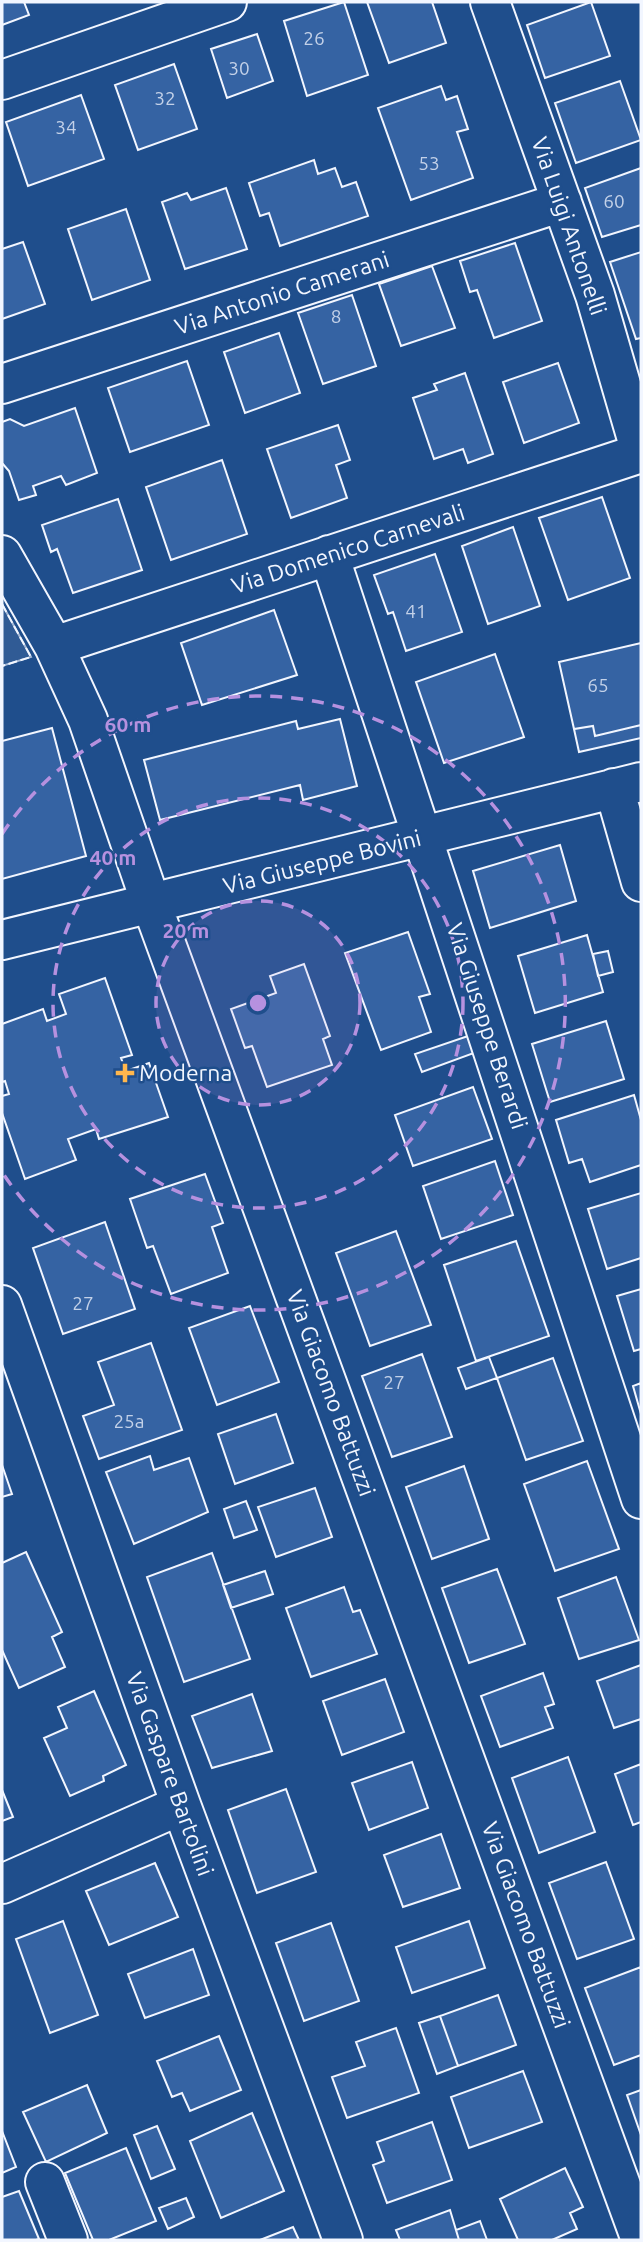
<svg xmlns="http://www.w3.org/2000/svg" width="643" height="2242" font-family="Ubuntu,sans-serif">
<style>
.built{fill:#305b95;stroke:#a8bbd7;stroke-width:2}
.building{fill:#3563a3;stroke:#f2f6ff;stroke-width:2}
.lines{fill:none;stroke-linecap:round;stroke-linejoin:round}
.minor-casing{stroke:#f2f6ff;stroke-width:42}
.minor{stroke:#1f4e8c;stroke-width:38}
.fence{stroke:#f2f6ff;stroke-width:2;stroke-dasharray:9 3.5;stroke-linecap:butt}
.ring{fill:none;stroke:#b691df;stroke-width:3.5;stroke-dasharray:12 9}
.poi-dot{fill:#ffb74d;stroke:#1f4e8c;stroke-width:2.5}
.labels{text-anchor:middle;stroke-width:5;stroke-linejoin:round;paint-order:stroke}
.number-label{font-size:19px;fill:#c3d1e8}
.street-label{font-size:23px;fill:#f2f6ff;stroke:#1f4e8c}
.poi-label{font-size:23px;fill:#f2f6ff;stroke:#1f4e8c;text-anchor:start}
.centre{fill:#b691df;stroke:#1f4e8c;stroke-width:3.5}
.ring-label{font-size:21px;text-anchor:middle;font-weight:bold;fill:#b691df;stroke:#1f4e8c;stroke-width:5;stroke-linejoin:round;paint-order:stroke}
</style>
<rect width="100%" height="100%" fill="#1f4e8c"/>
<path class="built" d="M2,604L31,657L2,666Z"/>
<path class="building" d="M2,2H24L29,15L2,25Z
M344,2L368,75L307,96L284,21Z
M367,2H432L446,43L389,63Z
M591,2L610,56L545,78L527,25Z
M257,34L273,81L227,98L211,49Z
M174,64L197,129L138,150L115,85Z
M620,81L641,140L576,163L555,103Z
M441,86L446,100L457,96L468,129L457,132L473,178L411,200L378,108Z
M81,95L104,159L28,186L6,122Z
M314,160L318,174L335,168L342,187L356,182L368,216L280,246L269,213L260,216L249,183Z
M641,168V225L602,237L585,188Z
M226,188L247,249L185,269L162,202L187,193L191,200Z
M126,209L150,280L92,300L68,229Z
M23,242L45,304L2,319V249Z
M515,243L542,321L494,338L477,290L470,292L460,261Z
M641,252V338L636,339L610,262Z
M432,266L455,328L401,346L379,284Z
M352,295L376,366L323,384L298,313Z
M279,333L300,393L245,413L224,352Z
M187,361L209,425L130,452L108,388Z
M558,363L579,423L524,443L503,382Z
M465,373L493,454L468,463L463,449L434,459L413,398L437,390L434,384Z
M75,408L97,473L66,485L61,476L33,486L36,495L19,500L9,471L2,463V422L10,419L24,426Z
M338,425L350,460L336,465L347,498L291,518L267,449Z
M222,460L247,534L171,560L146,487Z
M602,497L630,578L568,600L539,518Z
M118,499L142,570L73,593L57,549L51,552L42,525Z
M513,527L540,606L488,624L462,546Z
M435,554L462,632L406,651L393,612L388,614L374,575Z
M274,610L297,675L202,705L181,643Z
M641,643V725L595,736L593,726L574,729L559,662Z
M495,654L524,737L444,763L416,682Z
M340,719L357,786L303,800L300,785L160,820L144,760L296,721L298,729Z
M641,725V738L579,752L574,729L593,726L595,736Z
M52,728L86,856L2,879V741Z
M560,845L576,901L490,928L473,871Z
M408,932L430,994L419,997L431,1032L381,1050L345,953Z
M587,935L603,992L535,1013L518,956Z
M608,951L613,972L598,976L593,954Z
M304,964L330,1036L323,1039L332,1065L267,1087L252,1046L245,1048L231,1009L276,993L270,976Z
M105,978L132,1055L121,1058L126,1071L149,1063L168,1117L99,1139L96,1129L68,1139L76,1160L25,1179L2,1113V1096L9,1094L5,1081L2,1082V1024L43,1009L47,1021L66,1014L59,994Z
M606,1021L624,1079L550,1102L532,1044Z
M468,1036L474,1053L422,1072L415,1054Z
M473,1087L492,1139L413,1166L395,1115Z
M634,1095L641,1120V1165L590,1182L582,1159L569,1163L556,1120Z
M495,1161L513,1215L441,1239L423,1186Z
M205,1174L223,1223L212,1227L228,1273L171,1294L153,1246L147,1248L130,1199Z
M641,1193V1258L607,1269L588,1209Z
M105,1222L135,1309L63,1334L33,1248Z
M396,1231L431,1325L370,1346L336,1253Z
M516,1241L549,1336L476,1361L444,1265Z
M641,1289V1349L634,1351L617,1296Z
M250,1306L279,1382L217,1405L189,1328Z
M151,1343L182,1430L99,1459L83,1416L114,1405L98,1362Z
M422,1354L452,1437L392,1457L362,1376Z
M489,1357L497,1378L466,1389L458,1368Z
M553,1358L583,1441L526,1460L497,1378Z
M641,1383V1414L633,1386Z
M276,1414L293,1463L235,1484L218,1434Z
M150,1456L154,1470L189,1458L208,1512L134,1544L106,1472Z
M587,1461L619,1549L555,1571L524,1484Z
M2,1465L12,1494L2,1497Z
M464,1466L489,1539L432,1559L406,1487Z
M315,1488L332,1537L276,1557L258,1507Z
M246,1501L257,1530L234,1538L224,1509Z
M26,1552L62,1632L52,1637L65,1667L19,1688L2,1650V1563Z
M212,1553L250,1659L184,1682L147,1577Z
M497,1569L525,1644L469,1663L442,1588Z
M265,1571L273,1594L231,1608L223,1585Z
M616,1577L639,1640L579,1659L558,1598Z
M344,1587L353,1612L360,1610L377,1654L311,1677L286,1608Z
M641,1665V1719L614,1728L597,1681Z
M543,1673L554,1704L545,1707L553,1728L500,1747L481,1696Z
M385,1679L404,1732L342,1755L323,1701Z
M94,1691L126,1765L103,1776L104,1781L70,1796L44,1738L67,1728L58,1707Z
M252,1694L272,1751L212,1768L192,1716Z
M568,1757L595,1832L539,1853L512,1778Z
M412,1762L428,1808L369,1830L352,1783Z
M641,1764V1822L633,1825L615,1774Z
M286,1789L316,1872L257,1893L228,1810Z
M2,1790L13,1817L2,1821Z
M441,1834L460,1888L403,1907L384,1855Z
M606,1862L634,1939L577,1959L549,1883Z
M155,1863L178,1917L109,1945L86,1891Z
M63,1921L98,2015L50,2033L16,1939Z
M469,1921L485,1968L412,1993L396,1947Z
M331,1923L359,2001L304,2021L276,1943Z
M193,1949L209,1995L145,2018L128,1974Z
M641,1967V2055L614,2065L585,1988Z
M498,1995L516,2045L458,2066L440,2016Z
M440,2016L458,2066L437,2074L419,2023Z
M396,2028L419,2093L347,2118L332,2077L365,2066L356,2042Z
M219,2036L241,2090L190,2111L182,2093L172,2097L157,2061Z
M523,2071L542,2122L469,2148L451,2097Z
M87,2085L107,2133L46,2162L23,2112Z
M641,2090V2135L627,2095Z
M252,2113L284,2191L221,2218L190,2141Z
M432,2122L452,2180L387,2203L373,2165L384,2161L377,2142Z
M157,2126L175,2169L151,2179L134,2135Z
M2,2131L16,2167L2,2173Z
M126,2148L156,2221L109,2240H93L65,2173Z
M565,2168L583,2207L570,2213L577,2229L552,2240H518L500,2199Z
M19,2191L39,2239L36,2240H2V2197Z
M186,2198L194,2217L168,2229L159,2208Z
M450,2210L459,2240H400L396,2230Z
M480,2221L487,2240H459L456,2230Z
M293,2227L299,2240H260Z"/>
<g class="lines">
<defs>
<path id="minor" d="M490,2L595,295L641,453
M2,80L227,2
M2,384L562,202
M2,555L54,646L88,720L151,903L641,2240
M329,555L641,1499
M54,646L641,453
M614,788L641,882
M2,940L641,782
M2,1305L181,1805L343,2240
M2,1884L181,1805
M45,2182L68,2240"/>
</defs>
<use href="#minor" class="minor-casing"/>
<use href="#minor" class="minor"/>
<path class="fence" d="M2,604L31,657L2,666"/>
</g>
<circle cx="258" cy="1003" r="102" fill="#b691df" fill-opacity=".12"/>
<g class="ring">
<circle cx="258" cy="1003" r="102"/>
<circle cx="258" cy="1003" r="205"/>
<path d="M2 834A307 307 0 1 1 2 1172"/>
</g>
<path class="poi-dot" d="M121.5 1062.5h7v7h7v7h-7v7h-7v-7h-7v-7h7z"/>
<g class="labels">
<g class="number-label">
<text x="314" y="45">26</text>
<text x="239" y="75">30</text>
<text x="165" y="105">32</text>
<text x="66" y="134">34</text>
<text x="429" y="170">53</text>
<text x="614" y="208">60</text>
<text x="336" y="323">8</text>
<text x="416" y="618">41</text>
<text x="598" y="692">65</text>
<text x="83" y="1310">27</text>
<text x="394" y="1389">27</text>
<text x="129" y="1428">25a</text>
</g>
<g class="street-label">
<text transform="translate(569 226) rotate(71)" y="8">Via Luigi Antonelli</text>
<text transform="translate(282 293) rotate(-18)" y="8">Via Antonio Camerani</text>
<text transform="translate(348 549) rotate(-18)" y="8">Via Domenico Carnevali</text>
<text transform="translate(322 862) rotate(-14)" y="8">Via Giuseppe Bovini</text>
<text transform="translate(487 1026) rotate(72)" y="8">Via Giuseppe Berardi</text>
<text transform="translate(331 1393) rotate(70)" y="8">Via Giacomo Battuzzi</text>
<text transform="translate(170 1774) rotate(70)" y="8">Via Gaspare Bartolini</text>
<text transform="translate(526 1925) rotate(70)" y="8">Via Giacomo Battuzzi</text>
</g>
<g class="poi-label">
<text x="139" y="1081">Moderna</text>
</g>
</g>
<circle cx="258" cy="1003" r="10" class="centre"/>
<g class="ring-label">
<text x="128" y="732">60 m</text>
<text x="113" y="865">40 m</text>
<text x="186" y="938">20 m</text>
</g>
<rect width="643" height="2242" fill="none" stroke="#f2f6ff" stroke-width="7"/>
</svg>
